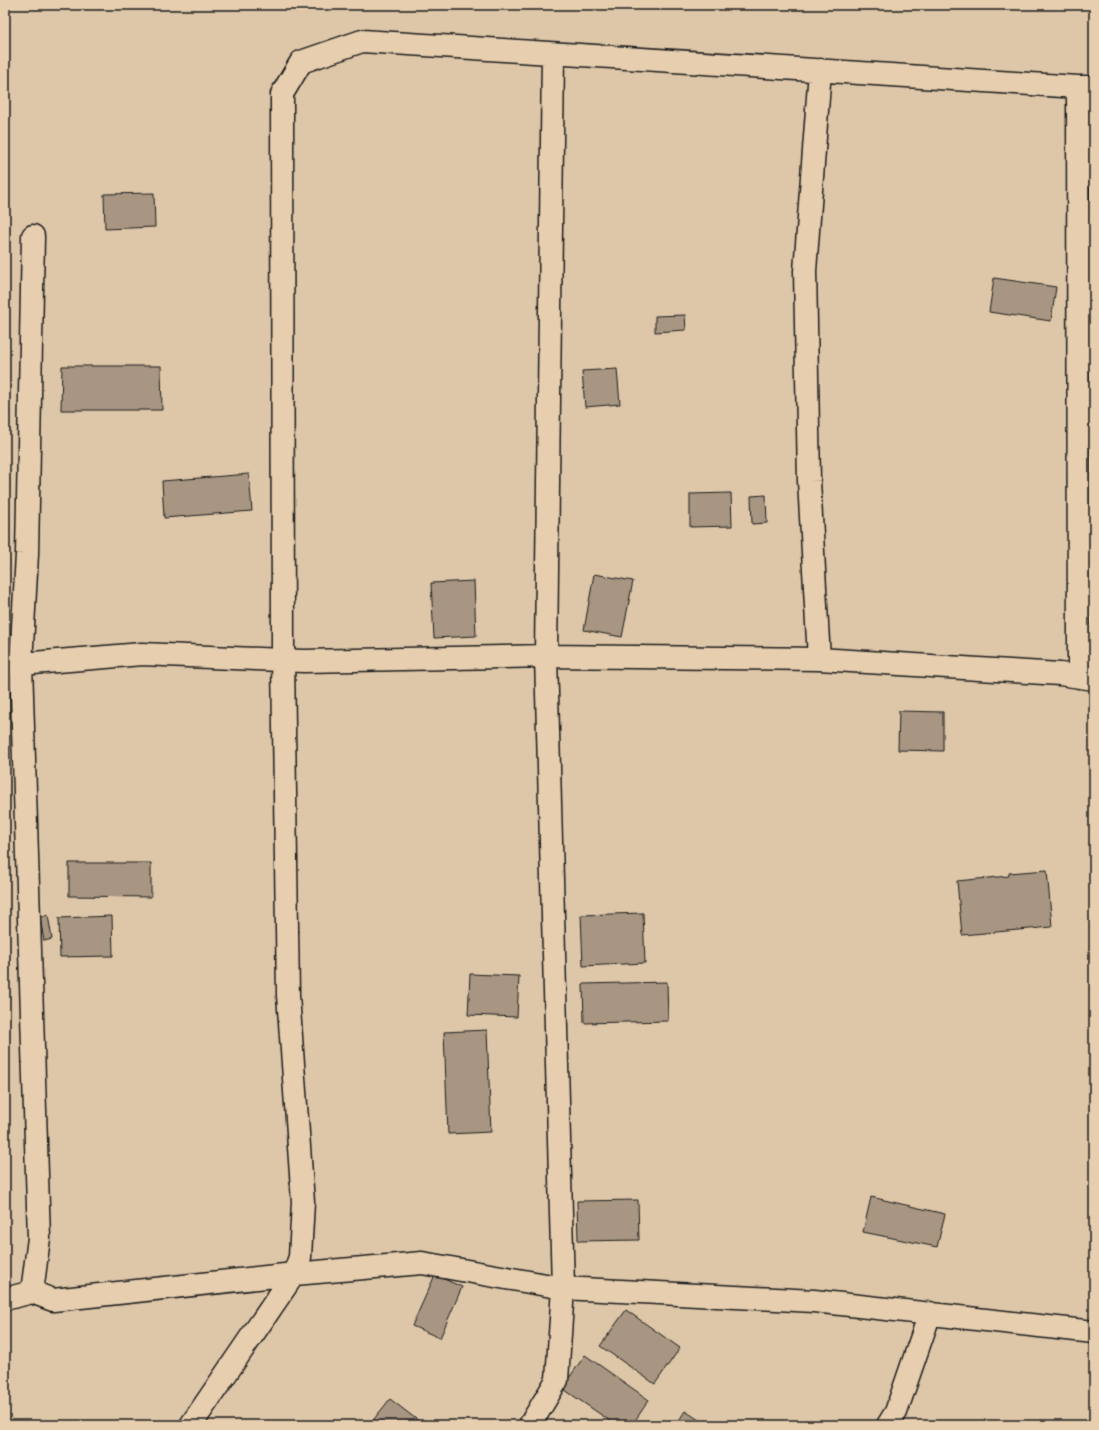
<svg xmlns="http://www.w3.org/2000/svg" width="1099" height="1430" font-family="Mali,sans-serif">
<style>
.building{fill:#a89682;stroke:#1c1c1c}
.lines{fill:none;stroke-linecap:round;stroke-linejoin:round}
.minor-casing{stroke:#1c1c1c;stroke-width:25}
.minor{stroke:#e6ceaf;stroke-width:22}
</style>
<rect width="100%" height="100%" fill="#dec7a9"/>
<filter id="ink" filterUnits="userSpaceOnUse"><feTurbulence type="fractalNoise" baseFrequency=".025" numOctaves="2"/><feDisplacementMap in="SourceGraphic" scale="8" xChannelSelector="R" yChannelSelector="G"/><feConvolveMatrix kernelMatrix="1 2 1 2 8 2 1 2 1" color-interpolation-filters="sRGB"/></filter>
<g filter="url(#ink)">
<path class="building" d="M154,193L155,227L105,229L104,194Z
M994,278L1056,287L1051,321L989,312Z
M685,315L686,330L655,332V316Z
M62,366H161L162,410H61Z
M617,369L620,404L585,407L582,371Z
M1091,385H1094V403H1093Z
M249,474L252,511L164,518L162,481Z
M731,493L732,526L690,527V494Z
M766,495L767,523L752,524L751,496Z
M594,574L633,581L622,637L584,630Z
M474,581L476,636L434,638L431,583Z
M899,711L943,712V751L898,750Z
M69,863H151V897L69,896Z
M1047,870L1052,927L962,935L957,881L1009,876V873Z
M643,913L645,963L583,966L581,915Z
M48,915L52,939L44,941L40,917Z
M112,916L113,956L60,957L59,918Z
M470,974L519,976L517,1017L468,1015Z
M667,982L668,1021L584,1023L583,984Z
M487,1030L491,1132L448,1134L444,1032Z
M871,1197L945,1214L937,1247L863,1232Z
M638,1200L639,1240L578,1241L577,1201Z
M435,1275L462,1287L440,1338L412,1326Z
M626,1310L680,1348L655,1384L600,1346Z
M585,1355L649,1400L632,1425H616L562,1388Z
M390,1399L424,1425L370,1424Z
M685,1411L707,1425H676Z"/>
<g class="lines">
<defs>
<path id="minor" d="M819,659L809,481L805,271L820,70
M5,663L21,664L142,654L304,661L546,656L819,659L1060,674L1094,679
M1079,677L1078,87H1094
M32,1292L39,1238L21,664L27,554L33,236
M5,1299L32,1292L53,1300L294,1274L422,1263L563,1288L814,1301L1094,1332
M191,1425L294,1274L300,1257L303,1202L288,995L283,660L282,94L301,62L362,41L1078,87
M530,1425L557,1380L563,1288L546,656L553,54
M888,1425L896,1412L930,1313"/>
</defs>
<use href="#minor" class="minor-casing"/>
<use href="#minor" class="minor"/>
</g>
</g>
<rect width="1099" height="1430" fill="none" stroke="#e6ceaf" stroke-width="20"/>
<rect x="10" y="10" width="1079" height="1410" fill="none" stroke="#1c1c1c" stroke-width="1.5" filter="url(#ink)"/>
</svg>
